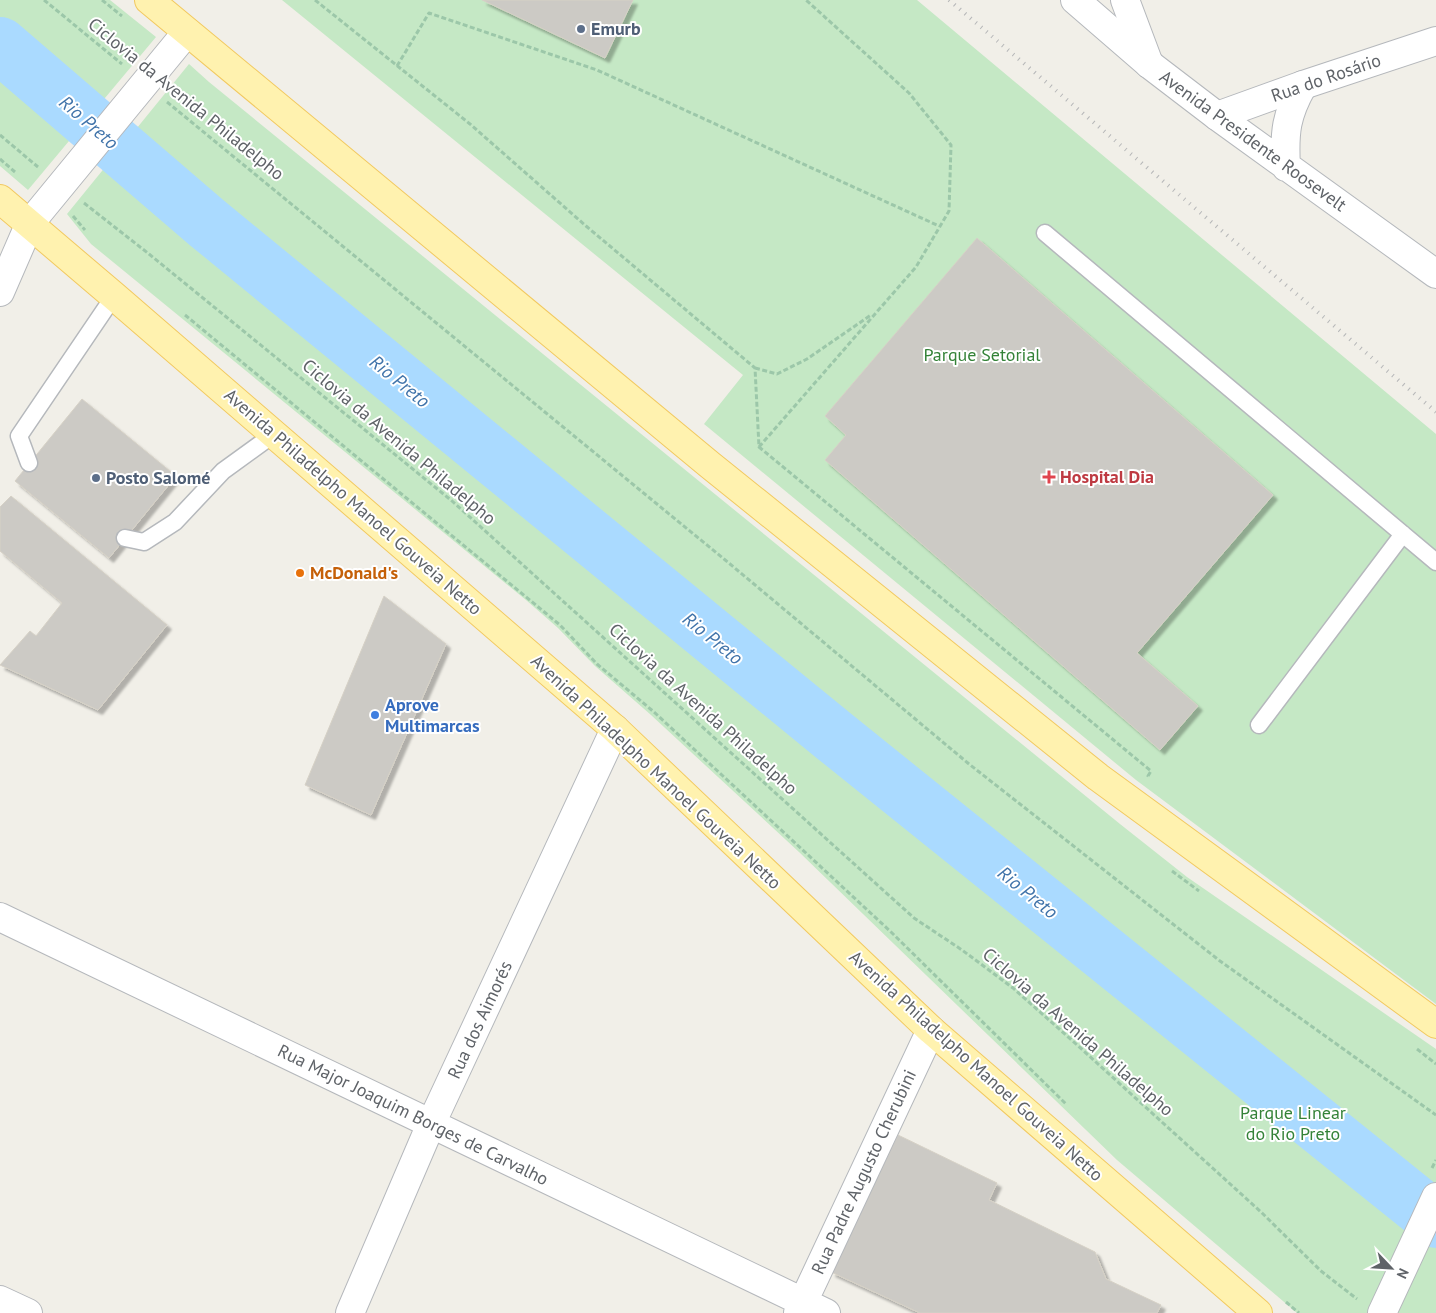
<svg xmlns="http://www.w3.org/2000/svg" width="1436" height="1313" font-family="'PT Sans',sans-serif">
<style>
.green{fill:#c5e8c5}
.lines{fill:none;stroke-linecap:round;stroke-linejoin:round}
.river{stroke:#aadaff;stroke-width:56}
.building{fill:#cccac5;stroke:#d6d1c6;filter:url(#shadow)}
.service-casing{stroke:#b5b8bc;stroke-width:19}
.minor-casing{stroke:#b5b8bc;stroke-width:30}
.tertiary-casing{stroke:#b5b8bc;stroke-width:30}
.primary-casing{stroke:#f2c960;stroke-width:30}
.path{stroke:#9cc7a9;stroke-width:3;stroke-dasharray:5 2.5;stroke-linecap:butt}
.service{stroke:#fff;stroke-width:16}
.minor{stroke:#fff;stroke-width:28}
.tertiary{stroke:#fff;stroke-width:28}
.primary{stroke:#fff2af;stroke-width:28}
.rail{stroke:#b6b7b8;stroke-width:4;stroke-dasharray:1 6;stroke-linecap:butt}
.service-dot{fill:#5c6f8a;stroke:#fff;stroke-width:2}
.health-dot{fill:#e0444e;stroke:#fff;stroke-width:2}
.food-dot{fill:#e8710a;stroke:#fff;stroke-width:2}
.shop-dot{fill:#3f7fe0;stroke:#fff;stroke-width:2}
.labels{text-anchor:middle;stroke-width:4;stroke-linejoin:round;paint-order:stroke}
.service-label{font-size:18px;font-weight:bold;fill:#4e5e75;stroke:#fff;text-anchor:start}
.street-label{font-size:18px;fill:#5f6368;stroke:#fff}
.park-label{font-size:18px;fill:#348238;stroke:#fff}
.health-label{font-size:18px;font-weight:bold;fill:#be3a42;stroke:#fff;text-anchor:start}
.food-label{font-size:18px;font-weight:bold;fill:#c56008;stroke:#fff;text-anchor:start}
.shop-label{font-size:18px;font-weight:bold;fill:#366cbe;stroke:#fff;text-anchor:start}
.water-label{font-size:19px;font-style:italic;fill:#4174aa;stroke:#fff}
</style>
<defs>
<filter id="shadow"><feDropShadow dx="4.5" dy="4.5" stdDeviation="1" flood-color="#0004"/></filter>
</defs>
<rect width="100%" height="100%" fill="#f1efe8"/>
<path class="green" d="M0,0H110L156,37L28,190L0,166Z
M282,0H917L1436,434V1004L1136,780L704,424L743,375Z
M189,64L209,82L1120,824L1187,877L1436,1049V1313H1297L1117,1160L799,852L651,715L595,666L558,628L526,600L91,244L67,214Z"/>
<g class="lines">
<path class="river" d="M0,45L207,223L834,736L1436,1220"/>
</g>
<path class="building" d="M482,0H633L605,58Z
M977,238L1273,495L1137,653L1198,706L1160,750L825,460L846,435L825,416Z
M82,399L176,476L109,558L15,481Z
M11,496L167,625L98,710L0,665L30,631L36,636L62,603L0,551V507Z
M384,596L446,644L371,815L305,785Z
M898,1135L997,1183L989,1200L1095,1252L1106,1279L1161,1305L1157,1313H920L831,1272Z"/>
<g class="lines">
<defs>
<path id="service" d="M1045,233L1436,562
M29,463L19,436L114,296
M125,538L144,542L175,522L223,471L274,434
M1259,725L1403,534"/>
<path id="minor" d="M1125,0L1149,64
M1217,116L1303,85L1436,41
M0,917L826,1313
M0,1300L28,1313
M350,1313L431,1124L615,729
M798,1313L931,1030"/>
<path id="tertiary" d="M1075,0L1149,64L1217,116L1436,274
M1286,167C1284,132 1286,115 1303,85
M0,292L30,223L187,32
M1382,1313L1436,1197"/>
<path id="primary" d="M149,0L710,465L1098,777L1436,1024
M0,199L114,296L615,729L931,1030L1258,1313"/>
</defs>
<use href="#service" class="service-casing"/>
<use href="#minor" class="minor-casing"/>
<use href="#tertiary" class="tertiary-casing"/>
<use href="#primary" class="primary-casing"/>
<path class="path" d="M44,0L122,64
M102,0L122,16
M315,0L470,124L586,226L755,368L759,447L1151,771L1148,776L1149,777
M397,66L429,13L597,70L939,226
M167,102L724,559L969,764L1220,961L1436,1115
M0,135L38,167
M0,159L15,172
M84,203L149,254L452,501L914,918L962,950L1013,988L1076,1044L1261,1212L1321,1271L1357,1299
M73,216L85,230
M185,315L560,625L597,664L654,712L890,931L1066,1104
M755,368L777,374L807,359L871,315
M759,447L916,267L949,211L951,145L909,93L806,0
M1172,871L1199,891
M1417,1049L1436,1064
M1432,1168L1436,1160
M1286,1302L1299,1313"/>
<use href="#service" class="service"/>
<use href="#minor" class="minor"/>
<use href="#tertiary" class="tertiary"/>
<use href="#primary" class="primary"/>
<path class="rail" d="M949,0L1436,412"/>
</g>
<g class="service-dot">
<circle cx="581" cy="29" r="5"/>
<circle cx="96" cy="478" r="5"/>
</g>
<path class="health-dot" d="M1046.5 469.5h5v5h5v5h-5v5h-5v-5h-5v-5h5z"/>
<circle class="food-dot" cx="300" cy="573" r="5"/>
<circle class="shop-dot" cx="375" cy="715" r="5"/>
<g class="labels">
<g class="service-label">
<text x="591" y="35">Emurb</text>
<text x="106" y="484">Posto Salomé</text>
</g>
<g class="street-label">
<text transform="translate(1326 78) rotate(-19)" y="6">Rua do Rosário</text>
<text transform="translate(186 99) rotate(39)" y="6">Ciclovia da Avenida Philadelpho</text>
<text transform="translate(1253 141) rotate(36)" y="6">Avenida Presidente Roosevelt</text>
<text transform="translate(399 442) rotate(40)" y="6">Ciclovia da Avenida Philadelpho</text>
<text transform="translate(353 502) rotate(41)" y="6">Avenida Philadelpho Manoel Gouveia Netto</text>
<text transform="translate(703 709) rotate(42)" y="6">Ciclovia da Avenida Philadelpho</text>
<text transform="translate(656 772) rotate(43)" y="6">Avenida Philadelpho Manoel Gouveia Netto</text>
<text transform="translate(480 1020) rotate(-65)" y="6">Rua dos Aimorés</text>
<text transform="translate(1078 1032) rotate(41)" y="6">Ciclovia da Avenida Philadelpho</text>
<text transform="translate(976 1066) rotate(42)" y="6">Avenida Philadelpho Manoel Gouveia Netto</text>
<text transform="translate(413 1115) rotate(26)" y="6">Rua Major Joaquim Borges de Carvalho</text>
<text transform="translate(864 1172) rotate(-65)" y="6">Rua Padre Augusto Cherubini</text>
</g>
<g class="park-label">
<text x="982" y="361">Parque Setorial</text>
<text x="1293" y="1119">Parque Linear<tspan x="1293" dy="21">do Rio Preto</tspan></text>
</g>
<g class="health-label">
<text x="1060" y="483">Hospital Dia</text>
</g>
<g class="food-label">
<text x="310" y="579">McDonald's</text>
</g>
<g class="shop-label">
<text x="385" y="711">Aprove<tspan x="385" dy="21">Multimarcas</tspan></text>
</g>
<g class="water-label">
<text transform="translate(89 122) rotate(41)" y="7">Rio Preto</text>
<text transform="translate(400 381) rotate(39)" y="7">Rio Preto</text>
<text transform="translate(713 638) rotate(39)" y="7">Rio Preto</text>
<text transform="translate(1028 892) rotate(39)" y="7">Rio Preto</text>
</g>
</g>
<g transform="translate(1391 1268) rotate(115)" stroke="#ffffff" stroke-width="4" paint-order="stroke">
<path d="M0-4L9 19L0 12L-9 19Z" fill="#5f6368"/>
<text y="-8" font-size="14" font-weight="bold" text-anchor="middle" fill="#5f6368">N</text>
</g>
</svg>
